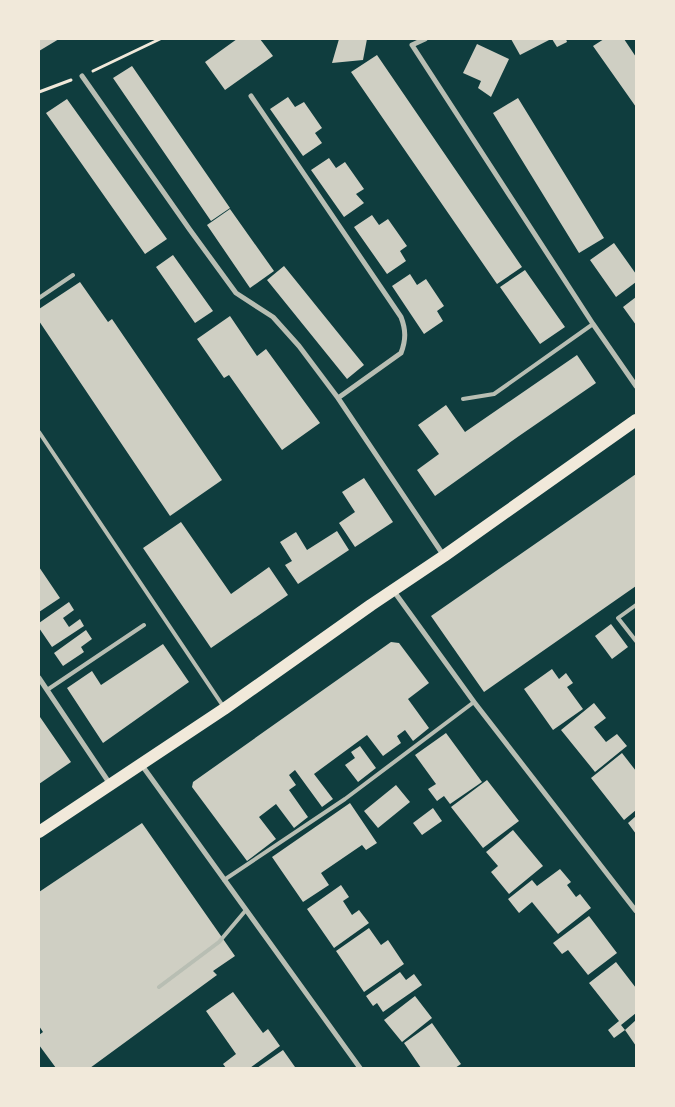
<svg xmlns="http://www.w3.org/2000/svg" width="675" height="1107" font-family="'Fira Sans Condensed',sans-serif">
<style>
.building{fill:#cfcfc3}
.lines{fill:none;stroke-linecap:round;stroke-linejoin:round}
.path{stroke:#f1e9da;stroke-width:3}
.service{stroke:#b8beb3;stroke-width:4}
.minor{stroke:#b8beb3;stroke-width:5}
.primary{stroke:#f1e9da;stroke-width:12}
</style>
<rect width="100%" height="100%" fill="#0f3d3e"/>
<path class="building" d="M39,39H59L39,51Z
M237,39H260L273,56L225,90L205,62Z
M339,39H367L363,60L332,63Z
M511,39H551L520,55Z
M552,39H566L567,42L557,47Z
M604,39H624L636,57V107L593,46Z
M477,44L509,59L491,97L478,88L481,81L463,73Z
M377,55L522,267L497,284L351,72Z
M132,66L230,208L211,221L113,78Z
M288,97L295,107L304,102L322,128L315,133L322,143L303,156L270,109Z
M518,98L604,238L579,253L493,113Z
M67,99L167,239L145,254L46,113Z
M329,158L336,168L345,162L364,189L356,194L364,203L344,217L311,170Z
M230,209L274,271L250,288L207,225Z
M372,215L379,225L388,219L407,246L400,251L406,261L387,274L354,227Z
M614,243L636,274V282L616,297L590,260Z
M173,255L213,311L195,323L156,267Z
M284,266L364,365L347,379L267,280Z
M525,270L565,327L540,344L500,287Z
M410,274L417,285L426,279L444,306L437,311L443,321L424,334L392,286Z
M80,282L108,322L112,319L222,480L170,516L39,321V309Z
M636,297V325L623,307Z
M230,316L257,356L266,349L320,423L282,450L229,375L224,378L197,339Z
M577,355L596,383L519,436L435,496L417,470L439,454L418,425L446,405L465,432Z
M636,474V586L484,692L431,616Z
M364,478L393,522L355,547L339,523L355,512L342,492Z
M181,522L231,594L269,567L288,595L211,648L143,548Z
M337,531L349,550L298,584L285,565L292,561L280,542L296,532L307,550Z
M39,567L60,598L39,612Z
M69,602L74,610L63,618L69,627L80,619L84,626L52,647L39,628V623Z
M611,624L628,647L612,659L595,636Z
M86,630L92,639L81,647L84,652L63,666L54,653Z
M391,642L399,643L429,683L408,699L429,728L413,741L405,730L397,736L401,743L383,756L367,735L314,774L333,799L322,807L295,770L289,775L296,785L289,790L308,817L294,828L276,804L259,817L276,839L247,861L192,787L193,782Z
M163,644L189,682L103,743L67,688L92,671L101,685Z
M552,669L559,679L566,673L573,683L567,687L583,709L553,730L524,689Z
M594,703L606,718L594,727L606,742L617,734L627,746L595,772L561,730Z
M40,717L71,762L39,784V718Z
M446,733L482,782L450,804L444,796L437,801L428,789L436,784L415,755Z
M360,746L376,768L358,782L345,765L355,758L351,752Z
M622,753L636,771V810L624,820L591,778Z
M487,780L519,821L483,848L451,807Z
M396,785L410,802L378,828L364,811Z
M350,803L377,843L366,850L362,845L321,873L329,885L303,902L272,857Z
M433,808L442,821L422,835L413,823Z
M636,816V834L628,823Z
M142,823L235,956L213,971L217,975L90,1068H56L39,1045V1035L43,1032L39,1026V892Z
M513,830L543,866L509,894L491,872L498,866L486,852Z
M560,869L571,882L567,885L576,897L580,894L591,908L558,934L532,902L519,913L508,899L532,880L537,886Z
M341,885L349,897L343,901L352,915L359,910L369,923L334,948L307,909Z
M589,916L617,953L588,975L568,950L562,954L553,943Z
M369,928L381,945L388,940L404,964L364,992L336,951Z
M616,962L636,988V1013L621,1025L625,1030L614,1038L608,1030L619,1021L589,983Z
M400,972L406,980L414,974L422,985L383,1012L377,1003L373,1006L366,996Z
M233,992L263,1033L268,1029L280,1046L250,1068H226L223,1064L236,1054L206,1011Z
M415,996L432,1018L402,1042L384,1020Z
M636,1020V1046L625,1030Z
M432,1023L461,1064L455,1068H421L404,1043Z
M283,1050L295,1067L293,1068H257Z"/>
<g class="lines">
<path class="path" d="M93,71L160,39
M39,92L71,80"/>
<path class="service" d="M39,298L73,275
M463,399L494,394L593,324
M39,432L223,706
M636,605L618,618L636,641
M47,690L144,625
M224,880L345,799L474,702
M159,987L219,942L246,910"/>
<path class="minor" d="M425,39L412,45L593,324L636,386
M82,76L190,230L236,293L273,317L299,346L338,398L444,556
M251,96L401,317C406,330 406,340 401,353L338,398
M393,590L474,702L636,911
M39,678L110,784
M141,764L360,1068"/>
<path class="primary" d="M39,832L224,709L371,605L444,556L636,420"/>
</g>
<rect width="675" height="1107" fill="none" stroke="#f1e9da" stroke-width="80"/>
</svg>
